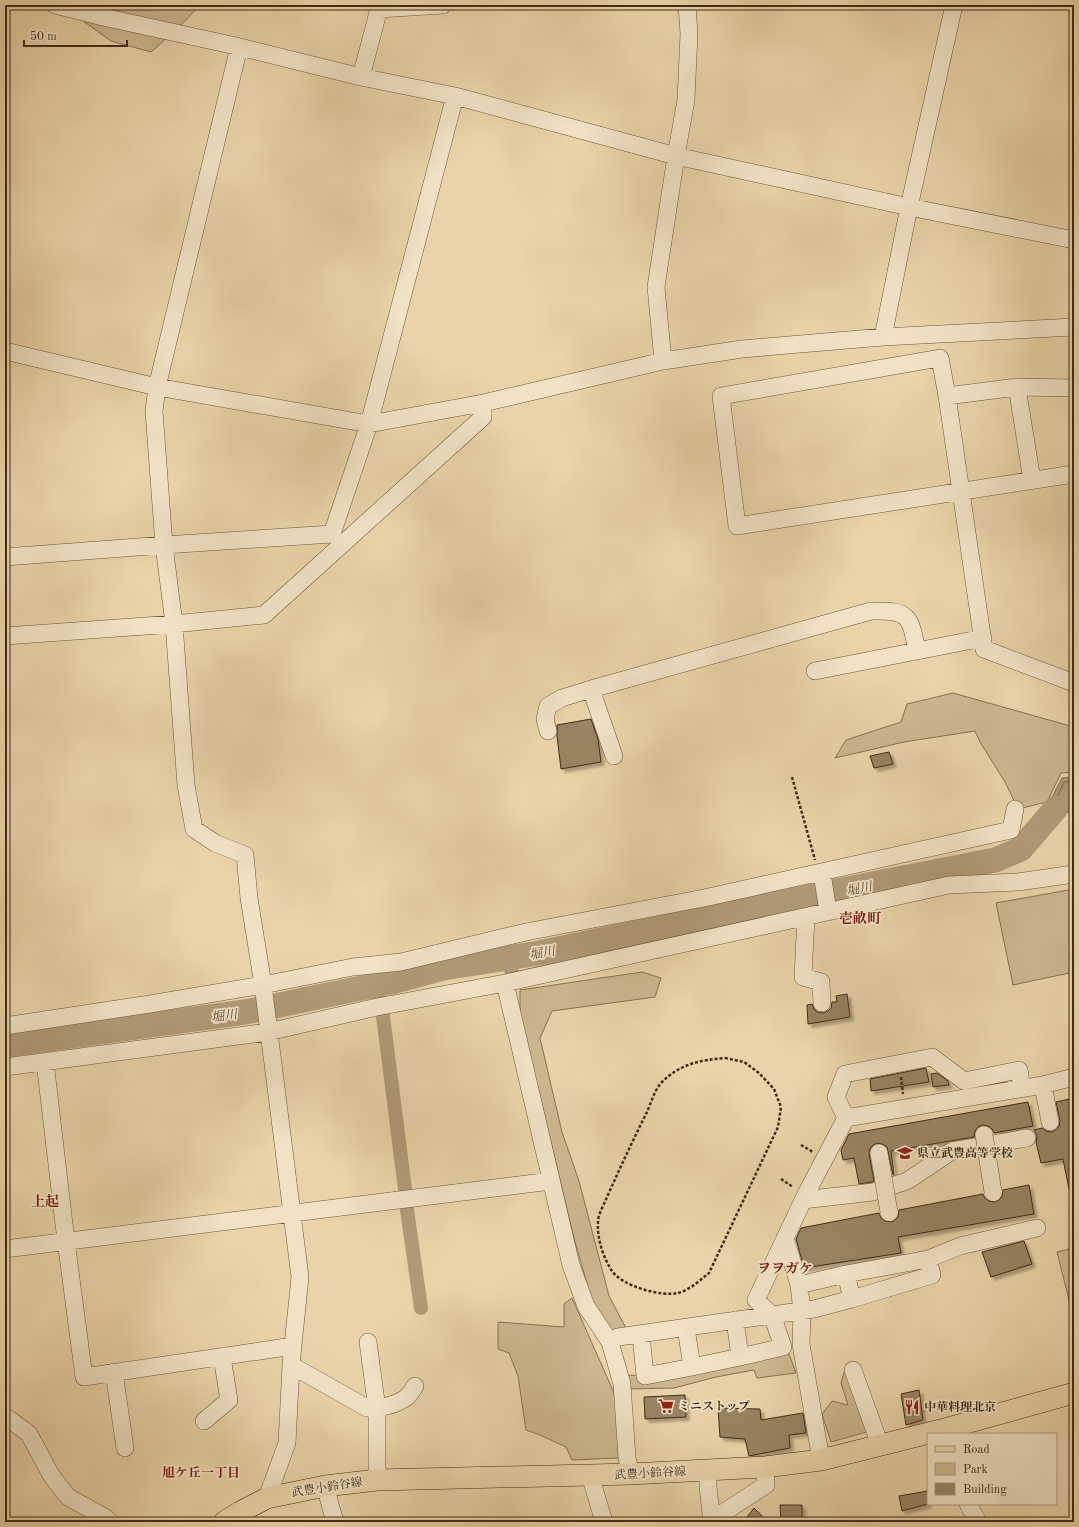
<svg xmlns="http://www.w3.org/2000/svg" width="1079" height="1527" font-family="'Old Standard TT','Noto Serif JP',serif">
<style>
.green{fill:#cdb78f;stroke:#867253}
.water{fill:#b09a77;stroke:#836e51}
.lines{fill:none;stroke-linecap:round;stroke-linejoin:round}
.shore{stroke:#786347;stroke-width:1}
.canal{stroke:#b09a77;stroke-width:14}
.river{stroke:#b09a77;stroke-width:25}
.building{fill:#988362;stroke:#3f2c17;filter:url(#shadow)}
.minor-casing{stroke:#6a563b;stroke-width:18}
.major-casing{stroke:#3f2c17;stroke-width:22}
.path{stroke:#3f2c17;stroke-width:2.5;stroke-dasharray:3 2;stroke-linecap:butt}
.minor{stroke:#f1e2c6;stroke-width:17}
.major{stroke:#ead3a8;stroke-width:21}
.minor-bridge-casing{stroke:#6a563b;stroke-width:18;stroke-linecap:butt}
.minor-bridge{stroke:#f1e2c6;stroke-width:17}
.labels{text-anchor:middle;stroke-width:3.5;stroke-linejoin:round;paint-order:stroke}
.poi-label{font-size:12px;font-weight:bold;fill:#3f2c17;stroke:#f1e2c6;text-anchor:start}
.street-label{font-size:12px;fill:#3f2c17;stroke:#f1e2c6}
.water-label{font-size:13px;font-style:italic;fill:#5b482f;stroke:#f1e2c6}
.neighbourhood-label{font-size:13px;font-weight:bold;fill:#7a1f14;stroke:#f1e2c6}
.quarter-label{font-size:14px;font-weight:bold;fill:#7a1f14;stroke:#f1e2c6}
</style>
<defs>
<filter id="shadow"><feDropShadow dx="3.5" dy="3.5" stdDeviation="1" flood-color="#0004"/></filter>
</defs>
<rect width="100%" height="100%" fill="#ead3a8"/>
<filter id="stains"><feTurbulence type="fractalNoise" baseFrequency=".005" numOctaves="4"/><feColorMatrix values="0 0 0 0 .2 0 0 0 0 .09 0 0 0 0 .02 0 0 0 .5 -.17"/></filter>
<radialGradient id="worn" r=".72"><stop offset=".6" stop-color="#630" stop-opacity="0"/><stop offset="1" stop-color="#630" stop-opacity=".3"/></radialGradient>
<path class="green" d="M61,5H200L180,26L151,52L111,41Z
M953,693L1074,727V772L1061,773L1047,802L1018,809L1005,782L980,742L975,731L904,742L835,758L846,740L901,722L907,704Z
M1074,889V972L1013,985L996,903Z
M642,972L661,978L655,997L552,1011L540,1038L562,1132L579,1181L609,1296L626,1328L613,1333L593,1305L574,1238L520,1013V990Z
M1074,1248V1320L1057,1252Z
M572,1298L618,1402L619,1458L572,1460L566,1447L540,1435L526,1430L518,1376L509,1353L498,1349V1322L564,1327V1304Z
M789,1354L796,1373L757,1378L754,1370L716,1377L674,1388L627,1389L625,1375L671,1377Z
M845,1369L870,1431L831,1442L822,1414L832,1401L848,1405L841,1383Z"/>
<path class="water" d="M1074,777V810L1058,816L1052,797L1062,778Z"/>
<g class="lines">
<path class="shore" d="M1074,781L1064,782L1057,798L1061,810L1074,807"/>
<path class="canal" d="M510,958L512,975
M375,984L379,999
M383,1016L405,1189
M407,1210L421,1308"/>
<path class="river" d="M5,1045L245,1012L395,981L444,968L539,953L837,891L995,860L1021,849L1056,808"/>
</g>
<path class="building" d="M591,719L598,739L601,762L561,769L557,736V725Z
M889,752L893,764L874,768L870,756Z
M847,994L850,1017L808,1024L807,1005L812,1004L814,1009L817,1012L823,1013L828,1011L831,1008L832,1002H837L836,996Z
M926,1068L929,1082L871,1091L870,1079Z
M937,1073L948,1081L949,1085L933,1087L931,1074Z
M1074,1098V1189H1069L1063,1159L1041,1163L1036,1142L1037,1136L1034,1130L1042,1128L1046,1131L1051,1132L1056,1130L1059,1126L1060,1121L1056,1102Z
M1028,1102L1033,1126L994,1133L992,1129L988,1126L982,1125L978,1127L975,1131L974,1137L891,1151L894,1175H893L887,1147L882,1144L877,1143L873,1145L870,1149L869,1154L874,1181L871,1182L859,1184L854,1158L843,1160L841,1150L849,1134Z
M1029,1185L1034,1214L898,1237L901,1253L804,1268L796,1239L801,1228L879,1213L881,1218L885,1221L891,1222L895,1220L898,1216L899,1210L983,1194L985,1198L989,1201L995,1202L999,1200L1002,1196L1003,1190Z
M1024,1241L1032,1264L991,1277L982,1252Z
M919,1390L923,1420L906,1425L901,1394Z
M685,1395L686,1417L645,1419L644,1397Z
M718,1408L760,1409L761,1420L803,1413L806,1433L789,1435L790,1448L749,1456L745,1439L720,1437Z
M928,1491V1504L902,1511L899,1496Z
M780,1505H802V1522H781Z
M754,1508L768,1522H743Z"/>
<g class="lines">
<defs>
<path id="minor" d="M55,5L103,17L236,46L361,77L455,96L676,156L909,207L1074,240
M379,9L443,5
M239,47L157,387L154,411L164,545L174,624L186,785L194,829L215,843L245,855L249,898L263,985L300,1277L291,1365L287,1443L267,1498
M361,77L380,5
M883,337L909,207L954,5
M5,351L157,387L369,424L483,403L663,361L742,349L883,337L1074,327
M663,361L656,287L676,156L686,100L689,34L687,5
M1017,387L1032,480
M1074,388L1017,387L947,396L984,649L1074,683
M947,396L940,358L721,396L737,526L1074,474
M5,557L164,545L332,534L369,424L455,96
M5,636L174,624L264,615L483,417V403
M815,671L983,638
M591,689L614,756
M548,731L545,719L548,706L562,698L591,689L871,611C909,610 910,615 917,651
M822,873L828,912
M806,917L803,977L821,982L822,1003
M505,983L571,1265L586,1306L610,1342L622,1384L627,1458L631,1474
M5,1026L150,1004L263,985L353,967L401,962L526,932L704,898L1011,830L1015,809
M45,1062L66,1241L84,1377L293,1346
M5,1067L268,1032L377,1007L505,983L949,885L1018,882L1074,874
M1043,1085L1050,1122
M846,1118L836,1097L845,1074L932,1057L964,1081L1019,1070L1022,1088
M803,1200L873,1192L907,1181L952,1151L1027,1138
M785,1238L799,1285L802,1311L801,1344L821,1460
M5,1249L551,1181
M799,1285L846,1274L928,1259L960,1246L1037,1228
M852,1299L932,1275L928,1259
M686,1328L692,1367L740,1357L735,1320
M641,1334L645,1376L692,1367
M368,1342L377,1409V1480
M610,1342L618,1337L814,1309L852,1299L846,1274
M740,1357L783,1347L772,1315L756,1300L806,1194L846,1118L1043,1085L1074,1077
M291,1365L367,1408C380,1409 396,1405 407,1397C410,1394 413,1389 415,1386
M853,1370L880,1445
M114,1372L125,1448
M5,1418L9,1419L29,1434L51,1475L68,1497L106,1518L110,1522
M204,1421L229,1400L222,1357
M708,1470V1487L712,1522
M590,1475L604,1522
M325,1486L335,1522
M968,1504L978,1522
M712,1520L766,1485L765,1467"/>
<path id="major" d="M224,1522L240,1512L267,1498L325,1486L377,1480L631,1474L765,1467L821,1460L941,1430L1074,1393"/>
</defs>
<use href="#minor" class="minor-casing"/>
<use href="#major" class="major-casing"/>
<path class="path" d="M792,777L815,860
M725,1058L744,1062L759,1073L774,1089L781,1107L778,1127L709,1273C700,1280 690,1290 678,1293C661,1297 622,1286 612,1271C603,1257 597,1239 598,1222C598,1214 604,1205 607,1197C620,1168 633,1140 647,1112C651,1103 655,1089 662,1082C680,1064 700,1060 725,1058Z
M901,1077L903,1094
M801,1145L813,1152
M781,1179L793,1187"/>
<use href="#minor" class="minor"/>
<use href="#major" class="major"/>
<defs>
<path id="minor-bridge" d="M984,1135L993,1192
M879,1153L889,1212"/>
</defs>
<use href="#minor-bridge" class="minor-bridge-casing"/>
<use href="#minor-bridge" class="minor-bridge"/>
</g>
<defs>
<symbol id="school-bare" viewBox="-9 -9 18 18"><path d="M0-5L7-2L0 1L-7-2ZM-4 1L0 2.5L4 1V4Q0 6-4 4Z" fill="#8f2418" stroke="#f1e2c6" stroke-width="2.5" paint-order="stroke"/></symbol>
<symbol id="supermarket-bare" viewBox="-9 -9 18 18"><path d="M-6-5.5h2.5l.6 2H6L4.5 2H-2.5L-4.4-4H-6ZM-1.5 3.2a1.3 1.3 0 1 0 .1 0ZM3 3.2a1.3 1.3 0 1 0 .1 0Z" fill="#8f2418" stroke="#f1e2c6" stroke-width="2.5" paint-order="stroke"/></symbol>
<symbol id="restaurant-bare" viewBox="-9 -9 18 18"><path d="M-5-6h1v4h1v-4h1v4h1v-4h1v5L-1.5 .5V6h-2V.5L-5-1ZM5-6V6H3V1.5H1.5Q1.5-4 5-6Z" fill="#8f2418" stroke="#f1e2c6" stroke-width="2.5" paint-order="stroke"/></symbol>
</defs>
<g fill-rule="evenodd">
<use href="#school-bare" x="894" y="1142" width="22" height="22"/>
<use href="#supermarket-bare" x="655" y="1395" width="22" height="22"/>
<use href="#restaurant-bare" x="901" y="1396" width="22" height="22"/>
</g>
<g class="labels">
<g class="poi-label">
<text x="917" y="1157">県立武豊高等学校</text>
<text x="678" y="1410">ミニストップ</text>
<text x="924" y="1411">中華料理北京</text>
</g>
<g class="street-label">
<text transform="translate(650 1473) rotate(-3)" y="4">武豊小鈴谷線</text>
<text transform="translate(327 1487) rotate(-9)" y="4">武豊小鈴谷線</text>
</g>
<g class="water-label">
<text transform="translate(859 888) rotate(-12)" y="5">堀川</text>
<text transform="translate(542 952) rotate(-10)" y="5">堀川</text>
<text transform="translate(224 1015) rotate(-8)" y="5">堀川</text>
</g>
<g class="neighbourhood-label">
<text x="201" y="1477">旭ケ丘一丁目</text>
</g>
<g class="quarter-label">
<text x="860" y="923">壱畝町</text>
<text x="45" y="1206">上起</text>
<text x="785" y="1273">ヲヲガケ</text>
</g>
</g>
<rect width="1079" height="1527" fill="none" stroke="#ead3a8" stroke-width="20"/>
<rect x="6" y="6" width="1067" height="1515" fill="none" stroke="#3f2c17" stroke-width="2"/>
<rect x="10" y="10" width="1059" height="1507" fill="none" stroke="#3f2c17"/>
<rect x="927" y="1433" width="130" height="72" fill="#f1e2c6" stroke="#aa9980"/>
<rect x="935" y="1446" width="20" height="6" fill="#ead3a8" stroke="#aa9980"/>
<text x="963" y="1453" font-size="12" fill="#3f2c17">Road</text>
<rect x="935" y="1463" width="20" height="12" fill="#cdb78f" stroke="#aa9980"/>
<text x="963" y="1473" font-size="12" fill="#3f2c17">Park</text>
<rect x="935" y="1483" width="20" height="12" fill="#988362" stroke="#aa9980"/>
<text x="963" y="1493" font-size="12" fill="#3f2c17">Building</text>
<path d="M24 40v6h103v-6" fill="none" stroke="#3f2c17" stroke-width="2"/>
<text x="30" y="40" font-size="12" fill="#3f2c17" stroke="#f1e2c6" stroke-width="3" paint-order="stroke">50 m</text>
<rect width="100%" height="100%" filter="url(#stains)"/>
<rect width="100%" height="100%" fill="url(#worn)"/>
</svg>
